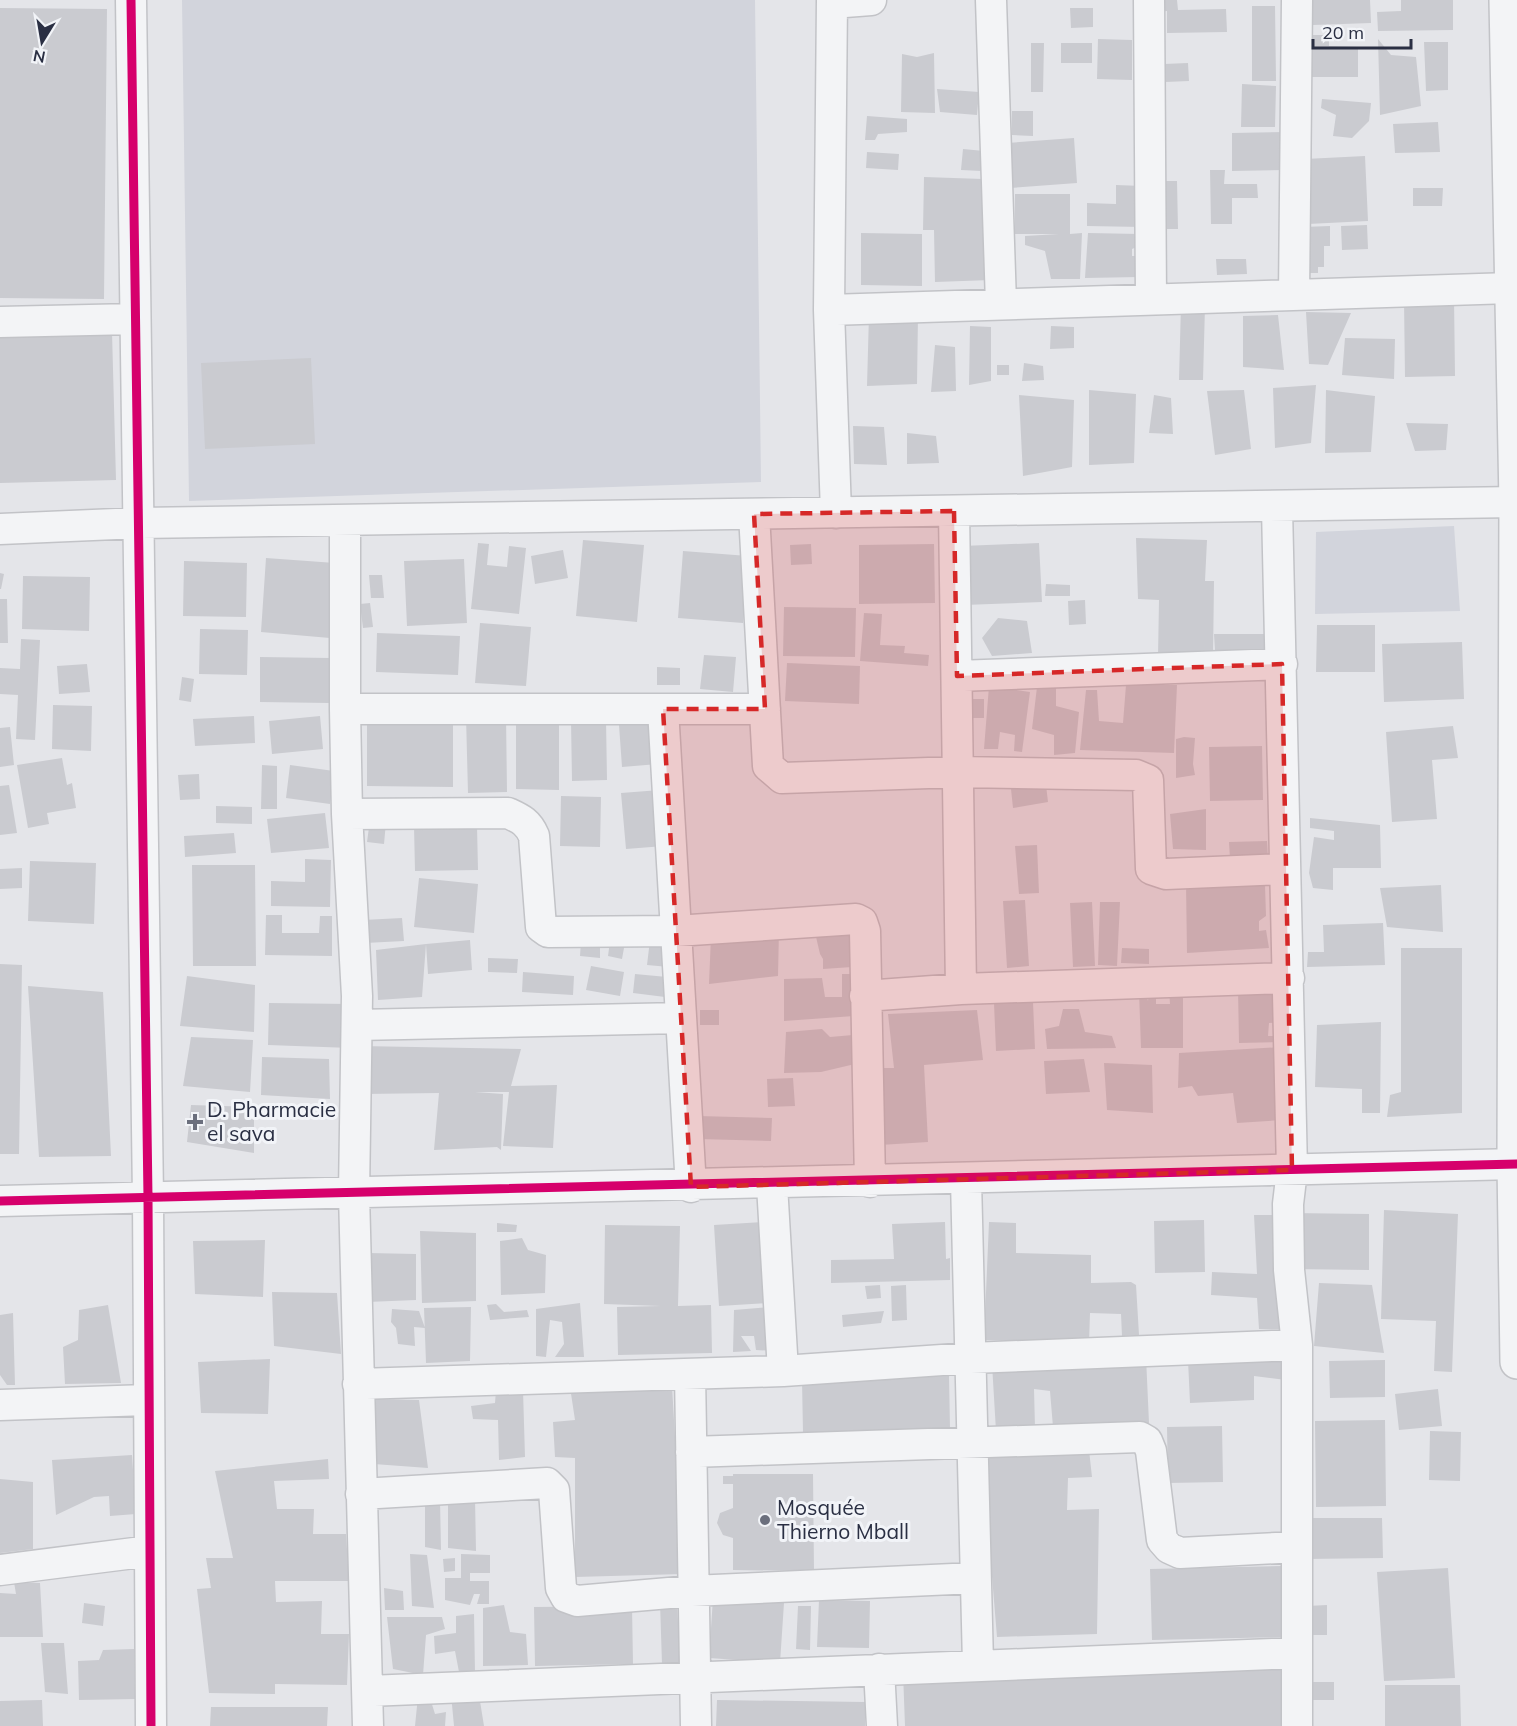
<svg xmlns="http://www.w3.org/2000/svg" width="1517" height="1726" font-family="Mulish,sans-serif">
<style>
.built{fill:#d2d4dc}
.building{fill:#cacbd0}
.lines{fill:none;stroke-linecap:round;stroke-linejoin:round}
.minor-casing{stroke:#c2c3c7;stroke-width:33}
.tertiary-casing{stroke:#c2c3c7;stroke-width:36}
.minor{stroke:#f3f4f6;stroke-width:30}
.tertiary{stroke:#f3f4f6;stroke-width:33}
.cycleway-casing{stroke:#f2f4f8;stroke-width:13}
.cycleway{stroke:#d6006c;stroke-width:9}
.marked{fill:#d62828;fill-opacity:0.2;stroke:#d62828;stroke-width:4.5;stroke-dasharray:12 8;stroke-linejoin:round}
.poi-dot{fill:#6b6f7d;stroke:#f2f4f8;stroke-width:2}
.labels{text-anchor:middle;stroke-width:6;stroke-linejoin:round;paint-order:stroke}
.poi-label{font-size:21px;fill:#2a2f43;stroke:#f2f4f8;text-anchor:start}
</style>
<rect width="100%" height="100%" fill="#e4e5e9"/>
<path class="built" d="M182,0H755L761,482L189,501Z
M1454,526L1460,611L1315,614L1316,532Z"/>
<path class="building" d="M1156,0H1177L1178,10L1226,9L1227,32L1167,33V11L1156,12Z
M1312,0H1370L1371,23L1313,25Z
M1401,0H1453V30L1378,31L1377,12L1401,11Z
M1252,6H1275L1276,81H1252Z
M0,8L107,9L104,299L0,298Z
M1070,8H1093V27L1071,28Z
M1307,35H1329V46L1358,47V77H1307Z
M1098,39L1132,40V80L1097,79Z
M1378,39L1391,55L1416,57L1421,106L1380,115Z
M1424,42H1448V90L1426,91Z
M1031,43H1044L1043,92H1031Z
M1061,43H1092V63H1061Z
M934,53L935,113L901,112L902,54L917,57Z
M1188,63L1189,81L1165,82L1164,64Z
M1242,84L1276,86L1275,127H1241Z
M937,89L979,92L977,115L940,112Z
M1322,99L1371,103L1369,121L1352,138L1333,136L1336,115L1321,108Z
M1012,111H1033V136L1012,135Z
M867,116L907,119V132L878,134L875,140H865Z
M1438,122L1440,152L1395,153L1393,124Z
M1285,132L1286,170L1232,171V133Z
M1074,138L1077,183L1010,188L1007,143Z
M963,149L984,151L982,171L961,170Z
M867,152L899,154L898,170L866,168Z
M1365,156L1368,221L1308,224L1305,159Z
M1210,170H1225L1224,184H1257L1258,198H1232V224H1211Z
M924,177L983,179L982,230H990L991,280L935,282L934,230H923Z
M1155,181H1177L1178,229H1156Z
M1116,185L1142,186V227L1087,226V203L1116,204Z
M1413,188H1443L1442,206H1413Z
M1015,194H1070V234L1082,233L1080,279H1051L1045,251L1025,245V236L1059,234H1015Z
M1367,225L1368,249L1342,250L1341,226Z
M1330,226V246H1324V267H1318V273H1304L1303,227Z
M861,233L922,234V286L861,285Z
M1088,233L1139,234V246L1132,249V256H1140L1139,277L1085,278Z
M1216,259H1246L1247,274L1217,275Z
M1454,298L1455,376L1405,377L1404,300Z
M1181,304L1205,306L1203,380H1179Z
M1306,312L1351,313L1328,365L1309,364Z
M869,314L918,315L917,384L867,386Z
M1278,315L1284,370L1243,367V316Z
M970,326L991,327V381L969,385Z
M1051,326L1074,327V348L1050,349Z
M112,332L116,480L0,483V335Z
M1345,338L1395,339L1394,379L1342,375Z
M935,345L955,347L956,391L931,392Z
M311,358L315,444L205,449L201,363Z
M1024,363L1043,366L1044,380L1022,381Z
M997,365H1009V375H997Z
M1316,385L1311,443L1275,448L1273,388Z
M1089,390L1136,394L1134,463L1089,465Z
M1244,390L1251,449L1215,455L1207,391Z
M1326,390L1375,396L1371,452L1325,453Z
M1019,395L1074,400L1072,467L1023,476Z
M1154,395L1171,398L1173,434L1149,433Z
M1406,423L1448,424L1446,450L1415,451Z
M853,426L884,427L887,465L854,464Z
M907,433L936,436L939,463L907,464Z
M1136,538L1207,540L1205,581H1214L1213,658L1158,657L1159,600L1138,599Z
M583,540L644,545L637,622L576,616Z
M478,543L489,544L487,565L507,567L509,546L526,548L519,614L471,609Z
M1039,543L1042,602L964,605L962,546Z
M811,544L812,564L791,565L790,545Z
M934,544L935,603L859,604V545Z
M563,550L568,578L535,584L531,556Z
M683,551L748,556L743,623L678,618Z
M266,558L335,563L330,638L261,632Z
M464,559L467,623L407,626L404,561Z
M184,561L247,563L246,617L183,616Z
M0,573L4,574L1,589H0Z
M369,575H382L384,598H371Z
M23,576L90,577L89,631L22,629Z
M1046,584L1070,585V596H1045Z
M0,599H7L8,643H0Z
M1085,600L1086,624L1069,625L1068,601Z
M370,603L373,627L363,628L360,604Z
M784,607L856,608L855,657L783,656Z
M864,613L882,614L880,645L905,646L904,653L929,655L928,666L860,661Z
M998,618L1027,621L1032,653L992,656L982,638Z
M480,623L531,627L526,686L475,683Z
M1317,625H1375V672H1316Z
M200,629L248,630L247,675L199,674Z
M377,633L460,636L458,675L376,672Z
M1214,634H1268V651H1215Z
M21,639L40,640L35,740L16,739L18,695L0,694V668L20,669Z
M1462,642L1464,699L1384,702L1382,644Z
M704,655L736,657L733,692L700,689Z
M260,657L330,658L329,703L260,702Z
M787,663L860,666L859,704L785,701Z
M87,664L90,692L59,694L57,666Z
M657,667L680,668V685H657Z
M182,677L194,679L191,702L179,700Z
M1056,685V706L1079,712L1075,753L1054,755V735L1032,729L1037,687Z
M1126,685H1177L1174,753L1080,750L1086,690H1097L1099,721L1123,723Z
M989,686L1030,692L1022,752L1014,751L1015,735L1000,732L998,749H984Z
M970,699H984V718H970Z
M53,705L92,706L91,751L52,749Z
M506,715L507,792L468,793L466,716Z
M254,716L255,743L195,746L193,719Z
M320,716L323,749L272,754L269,721Z
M367,719L453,720V787L367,786Z
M516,719H559V790L516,789Z
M606,719L607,780L572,781L571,720Z
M656,722L658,764L622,767L619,725Z
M1453,726L1458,758L1432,760L1437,819L1392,822L1386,732Z
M10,727L14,765L0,767V728Z
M1184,737L1195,738L1193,764L1195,775L1176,778V739Z
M1262,746L1263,800L1210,801L1209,747Z
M62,758L67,785L72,783L76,808L47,813L49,824L28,828L17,765Z
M262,765L277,766V809H261Z
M290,765L334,771L330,804L286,798Z
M199,774L200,799L180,800L178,775Z
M9,785L17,833L0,835V786Z
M1046,785L1048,802L1013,808L1011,789Z
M660,790L664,846L626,849L621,793Z
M561,796L601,797L600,847L560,846Z
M216,806L252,807V824L216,823Z
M1206,809V850L1173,849L1170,814Z
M325,813L329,848L271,853L267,819Z
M1310,818L1380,825L1381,868H1333V890L1313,888L1309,873L1314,837L1334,840V831L1310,828Z
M370,820L386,822L384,844L367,842Z
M414,826H477L478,870L415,871Z
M234,833L236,853L185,857L184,836Z
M1267,841L1268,858L1230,859L1229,842Z
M1037,845L1039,893L1019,894L1015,846Z
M305,859L331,860L330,907L271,906V881L305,882Z
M30,861L96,863L94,924L28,921Z
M192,865H255L256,966H193Z
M22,868V888L0,889V869Z
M419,878L478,884L474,933L414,927Z
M1186,884L1265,885L1266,916L1259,921V931L1266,930L1269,948L1187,953Z
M1441,885L1443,932L1387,927L1380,888Z
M1025,900L1029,966L1007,968L1003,901Z
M1092,902L1095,966L1073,967L1070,903Z
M1100,902H1120L1117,966L1098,965Z
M266,915H282V933H319L320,916H332V956L265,955Z
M402,918L404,941L365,943L363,920Z
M852,923V967L823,969V959L820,954L813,924Z
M1383,923L1385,965L1307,967L1308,952H1324L1323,925Z
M779,930L778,976L709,984L711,936Z
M611,934L626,937L622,959L608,956Z
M470,940L472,970L428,974L426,944Z
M650,940L671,942L669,967L647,965Z
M581,941L600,942V958L580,956Z
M426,944L422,997L378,1000L376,950Z
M1122,948L1149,949V964L1121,963Z
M1401,948H1462V1113L1387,1117L1390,1095L1401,1092Z
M488,958L518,959L517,973L488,972Z
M0,964L22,965L19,1154H0Z
M591,966L624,972L620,996L586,990Z
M523,972L574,976L573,995L522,992Z
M635,974L667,977L665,997L633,993Z
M842,974H856L854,1016L784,1021V979L822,978L825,997H842Z
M187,976L255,985L254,1032L180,1026Z
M28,986L103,992L111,1156L39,1157Z
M1238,988L1284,991L1280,1022L1269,1023L1268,1036H1280L1282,1042L1239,1043Z
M1169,989L1183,990V1048H1141L1139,991H1145L1148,1001L1149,992L1156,991V1004H1170Z
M1033,1002L1035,1049L996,1051L994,1003Z
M269,1003L350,1004L351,1048L268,1045Z
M1063,1009H1079L1085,1032L1112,1036L1116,1048L1047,1049L1045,1029L1059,1026Z
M700,1010H719V1025H700Z
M977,1010L983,1060L924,1065L928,1142L880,1145L876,1068H894L888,1014Z
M1381,1022L1380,1113H1362V1089L1315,1087L1317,1025Z
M822,1029L830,1037L853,1035L855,1064L821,1072L784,1073L786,1032Z
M191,1037L253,1040L250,1092L183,1086Z
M360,1046L521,1049L511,1086L557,1085L553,1148L503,1146L509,1092H475L503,1094L501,1150L497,1147L434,1150L439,1093L364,1094Z
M1282,1047L1283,1120L1237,1123L1233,1093L1198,1096L1192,1086L1178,1088L1179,1053Z
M262,1057L329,1059L330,1099L261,1095Z
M1084,1059L1090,1092L1046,1094L1044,1061Z
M1104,1063L1152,1065L1153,1113L1107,1110Z
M793,1078L795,1106L768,1107L767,1079Z
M191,1105L254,1107V1153L187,1142Z
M698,1116L772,1118L771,1141L698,1139Z
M1384,1210L1458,1214L1452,1372L1434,1371L1436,1321L1381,1319Z
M1290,1213L1369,1214V1270L1290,1269Z
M1254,1215H1277L1282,1329H1259L1257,1298L1211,1295L1212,1272L1257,1274Z
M1204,1220L1205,1272L1155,1273L1154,1221Z
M763,1222L768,1303L719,1306L714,1225Z
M945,1222L946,1259L950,1258V1280L831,1283V1260L894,1259L892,1224Z
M989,1222L1016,1223V1253L1091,1255V1283L1131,1282L1136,1285L1139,1335L1122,1336L1121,1314L1090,1313L1089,1343L984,1340Z
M497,1223L517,1225L516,1232H497Z
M605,1225L680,1226L678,1306L711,1305L712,1353L618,1355L617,1307L661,1306L604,1304Z
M420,1231L476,1233V1301L422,1303Z
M522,1238L528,1250L546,1255L545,1293L501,1295L500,1241Z
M265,1240L263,1297L195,1294L193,1241Z
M368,1253L416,1254V1300L367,1302Z
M1319,1283L1372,1285L1384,1353L1314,1346Z
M880,1285L881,1298L867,1299L865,1286Z
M906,1285L907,1320L892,1321L891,1286Z
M272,1292L337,1293L341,1354L274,1346Z
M580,1303L584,1357H555L564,1344L562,1322L550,1320L546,1357L536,1356V1309Z
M496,1304L504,1312L527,1310L529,1317L490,1320L487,1305Z
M108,1305L121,1383L65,1384L63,1347L78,1340L79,1310Z
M471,1307L470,1361L426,1363L424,1308Z
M771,1307L775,1351L756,1350L754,1336H741L751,1351L733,1352L734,1310Z
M392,1309L419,1311L425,1328L414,1327L415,1346L398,1344L396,1328L391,1322Z
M884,1311L881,1323L843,1327L842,1315Z
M13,1313L15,1385H7L0,1375V1315Z
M1286,1355V1380L1254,1376V1400L1190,1403L1188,1360Z
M1146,1357L1149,1423L1053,1427L1050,1391L1034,1389L1035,1428L996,1431L992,1364Z
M270,1359L268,1414L201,1413L198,1362Z
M1385,1360V1397L1330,1398L1329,1361Z
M949,1376L950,1429L803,1433L802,1380Z
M672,1386L683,1574L575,1577V1458L555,1457L553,1422L575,1420L570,1387Z
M1438,1389L1442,1426L1399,1430L1395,1394Z
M496,1390H523L525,1457L499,1460L498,1420L473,1419L471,1406L495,1403Z
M376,1399L419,1400L428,1468L374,1464Z
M1385,1420L1386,1506L1316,1507L1315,1421Z
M1222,1426L1223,1482L1168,1483L1167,1427Z
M1430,1431L1461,1432L1460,1481L1429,1480Z
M1089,1450L1092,1477L1068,1478L1067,1510L1099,1509L1097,1634L997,1637L982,1455Z
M132,1455L136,1514L110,1516L109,1496L94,1497L56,1515L52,1460Z
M328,1459L329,1479L274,1481L277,1509H314L313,1534H346L349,1581H275L276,1602L322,1601L321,1634H349L347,1685L275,1684V1694L209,1693L197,1589L211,1588L206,1558H233L215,1471Z
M733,1474H813L814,1571L733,1570V1538L723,1535L717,1523L720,1513L733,1508V1484H723V1476H733Z
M0,1479L33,1482V1549L0,1553Z
M475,1498L476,1551L448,1548V1500Z
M440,1500L441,1550L425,1547V1501Z
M1306,1518H1382L1383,1558L1306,1559Z
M410,1554L427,1555L434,1608L412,1606Z
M461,1554L490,1555V1573H470V1581H489V1604H477L480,1594H474L470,1605L445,1600V1578H461Z
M455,1558V1571L444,1572L443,1559Z
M1282,1566L1284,1637L1152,1640L1150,1569Z
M1448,1568L1455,1678L1384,1681L1377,1572Z
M14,1582L40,1583L43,1637H0V1593L16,1594Z
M384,1588L403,1591L404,1610H385Z
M713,1598L784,1603L780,1663L709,1658Z
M819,1600L870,1601L869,1648L817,1647Z
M660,1602H677L680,1663L662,1664Z
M84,1603L105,1606L103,1626L82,1623Z
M504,1605L510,1632L526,1634L528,1665L483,1666V1608Z
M1327,1605V1635H1308L1307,1606Z
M632,1606L633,1664L535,1666L534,1607Z
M798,1606H811L810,1650L796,1649Z
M474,1614L475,1673L459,1672L455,1651L435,1654L434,1636L456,1633V1616Z
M387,1617H442L445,1629L426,1635L423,1675L393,1669Z
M41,1643H64L68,1694L45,1692Z
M134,1649L135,1699L79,1700L78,1661L99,1660L103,1650Z
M1282,1662L1284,1726H905L903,1672Z
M1311,1682H1334V1700H1311Z
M1385,1685H1460L1461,1726H1385Z
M451,1694L479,1695L484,1726H454Z
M418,1696L430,1698L435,1714L446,1712L445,1726H415Z
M42,1700L43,1726H0V1701Z
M717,1700L865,1702V1726H716Z
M211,1707H328L327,1726H210Z"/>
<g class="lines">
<defs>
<path id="minor" d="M131,0L148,1197L151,1726
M832,0L829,310L836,513
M991,0L1001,304
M1149,0L1151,299
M832,3L871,0
M1294,295L1297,0
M829,310L1511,288
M0,322L134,319
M1277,508L1292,1170L1288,1204L1289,1270L1297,1345V1726
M954,511L961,989
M754,514L768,766L782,778L958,772L1136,775L1148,780L1151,869L1166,874L1283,869
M345,520V709L347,814L357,996L354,1194L368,1726
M0,529L139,523L1517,502
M957,676L1282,664
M345,709H765
M663,709L691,1187
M347,814L508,813C521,819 528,822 534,836L541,927L548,932L676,931L856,919L862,922L865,931L870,1182
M865,996L961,989L1289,978
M357,1025L681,1018
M966,1180L978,1664
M772,1185L783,1371
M0,1201L1517,1164
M690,1374L696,1726
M358,1384L783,1371L971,1358L1297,1345
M0,1405L147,1400
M691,1452L1140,1437L1147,1441L1151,1451L1162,1540L1169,1548L1180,1553L1297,1547
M361,1494L547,1483L554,1490L561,1588L566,1597L577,1601L692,1591L975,1578
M0,1570L150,1551
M879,1669L882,1726
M368,1691L1296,1653"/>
<path id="tertiary" d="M1506,0L1516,502L1514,1164L1517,1362"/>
</defs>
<use href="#minor" class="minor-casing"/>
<use href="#tertiary" class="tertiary-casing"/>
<use href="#minor" class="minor"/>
<use href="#tertiary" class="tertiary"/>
<defs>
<path id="cycleway" d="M131,0L148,1197L151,1726
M0,1201L1517,1164"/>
</defs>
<use href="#cycleway" class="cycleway-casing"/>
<use href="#cycleway" class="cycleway"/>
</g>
<path class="marked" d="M954,511L957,676L1282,664L1292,1170L691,1187L663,709H765L754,514Z"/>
<g class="poi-dot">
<path d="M192 1113h6v6h6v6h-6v6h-6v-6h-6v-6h6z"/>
<circle cx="765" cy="1520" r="6"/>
</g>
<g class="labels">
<g class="poi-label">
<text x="207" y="1117">D. Pharmacie<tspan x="207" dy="24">el sava</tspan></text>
<text x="777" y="1515">Mosquée<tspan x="777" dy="24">Thierno Mball</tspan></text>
</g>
</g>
<g transform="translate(42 42) rotate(191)" stroke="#f2f4f8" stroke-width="4.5" paint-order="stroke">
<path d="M0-4.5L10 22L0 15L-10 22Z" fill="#2a2f43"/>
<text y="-9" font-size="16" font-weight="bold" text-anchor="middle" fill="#2a2f43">N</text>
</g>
<path d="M1313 39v9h98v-9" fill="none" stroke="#2a2f43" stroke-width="3"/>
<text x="1322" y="39" font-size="18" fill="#2a2f43" stroke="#f2f4f8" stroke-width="4.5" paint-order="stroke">20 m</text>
</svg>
